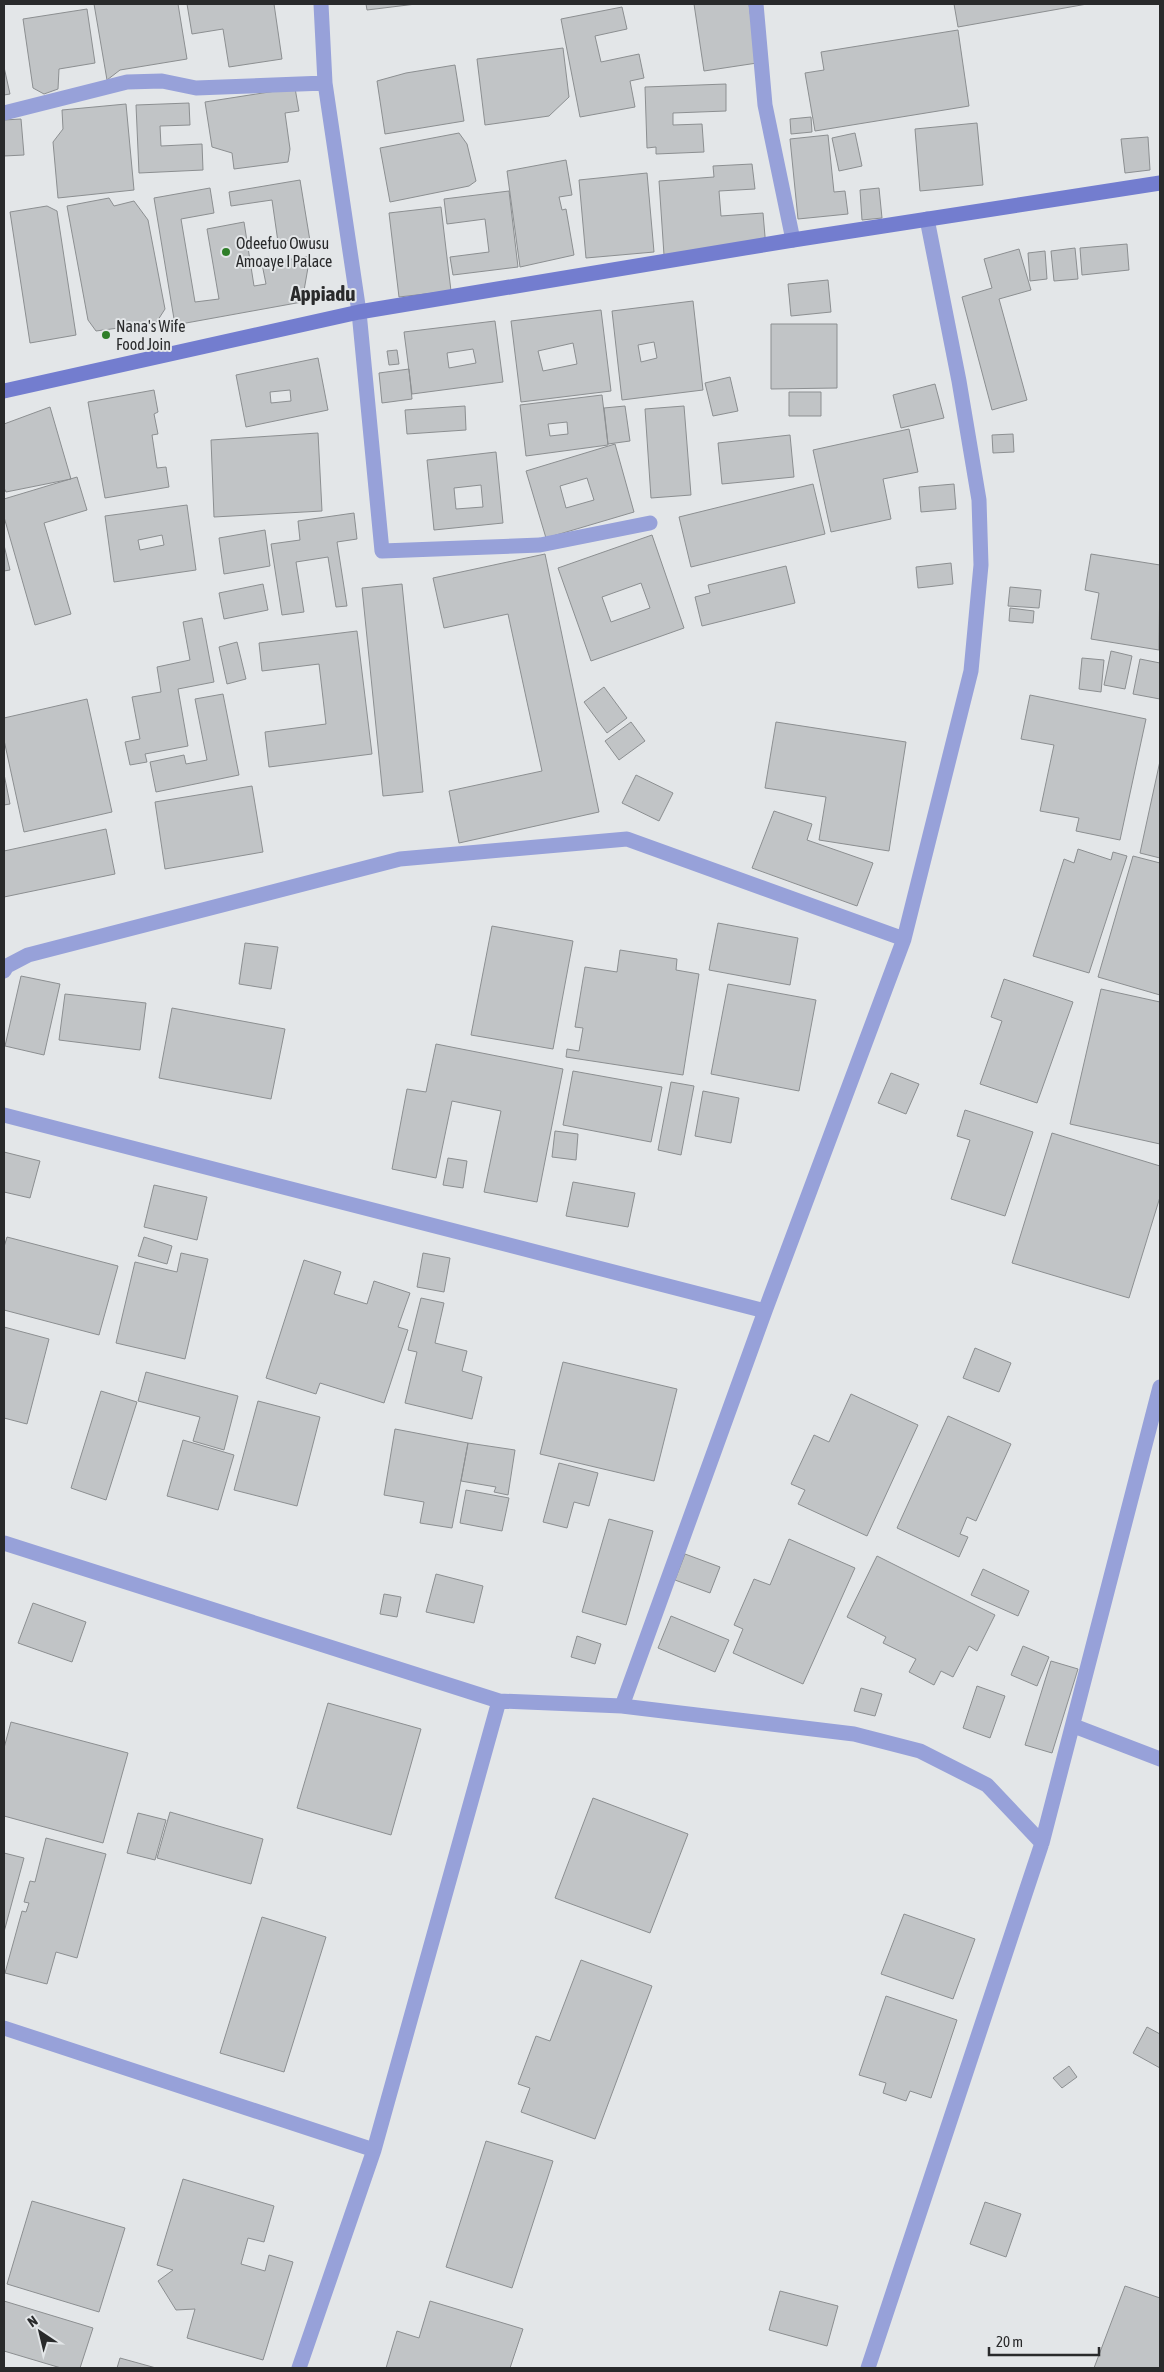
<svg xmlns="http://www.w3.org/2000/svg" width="1164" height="2372" font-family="'Asap Condensed',sans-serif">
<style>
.building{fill:#c1c4c6;stroke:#8c8f91;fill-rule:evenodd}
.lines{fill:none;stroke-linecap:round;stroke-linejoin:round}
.street{stroke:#97a1d9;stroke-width:15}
.secondary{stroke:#737dcf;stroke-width:15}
.poi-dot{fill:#2e7e28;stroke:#e3e6e8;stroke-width:2}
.labels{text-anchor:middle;stroke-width:4;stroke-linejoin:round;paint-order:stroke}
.poi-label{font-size:16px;fill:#292a2b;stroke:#e3e6e8;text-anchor:start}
.district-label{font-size:21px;font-weight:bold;fill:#292a2b;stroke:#e3e6e8}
</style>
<rect width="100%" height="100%" fill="#e3e6e8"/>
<path class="building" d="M94,4H178L187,59L120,70L107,80Z
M187,4H274L282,59L229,67L223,29L192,34Z
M366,4H416L367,10Z
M694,4H749L757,63L704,71Z
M954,4H1087L958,27Z
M622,7L627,29L595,36L601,62L639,54L644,78L630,81L635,107L580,117L561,19Z
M87,9L95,63L59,69L58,89L44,94L33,88L23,19Z
M958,30L969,106L815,131L805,73L824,70L821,52Z
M563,48L569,97L549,116L485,125L477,59Z
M455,65L464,121L385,134L377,81L406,73Z
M4,67L10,94L4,95Z
M726,84V111L673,113V125L702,124L704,152L656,154V147L647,148L645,87Z
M295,88L299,111L285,113L290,149L288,162L234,169L232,153L212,147L205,102Z
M189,103L190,125L160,126L161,146L202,144L203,170L139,173L136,105Z
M126,104L134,190L58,198L53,142L63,129L62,110Z
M811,117L812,132L791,134L790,119Z
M21,119L24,155L4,156V120Z
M977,123L983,185L920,191L915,129Z
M459,133L467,144L476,181L469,186L390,202L380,148Z
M855,133L862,166L839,171L832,138Z
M828,135L834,192L845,191L848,214L798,219L790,139Z
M1148,137L1150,170L1125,173L1121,139Z
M566,160L572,195L559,197L562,210L566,209L574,255L520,267L507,171Z
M752,164L755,189L719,191L721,216L763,213L766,248L664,255L659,181L714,177L713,166Z
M647,173L654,252L586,258L579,180Z
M300,180L311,247L291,240L278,242L272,200L231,206L229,192Z
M210,188L214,213L181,219L195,302L219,299L207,229L244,222L254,286L266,284L262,264L310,256L302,302L175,325L154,198Z
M879,188L882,218L862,220L860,190Z
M509,191L518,267L453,275L450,257L489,252L485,219L447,224L444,199Z
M109,198L114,206L134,201L148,220L165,309L156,323L96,331L88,320L67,206Z
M47,206L57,211L76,335L30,343L10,212Z
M441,207L451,291L399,297L389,213Z
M1127,244L1129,270L1082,275L1080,248Z
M1075,248L1078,279L1054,281L1051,251Z
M1019,249L1031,290L999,299L1027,400L992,410L962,297L992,288L984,259Z
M1045,251L1047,279L1030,281L1028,253Z
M828,280L831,312L791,316L788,284Z
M693,301L703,390L622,400L612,311ZM654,342L657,358L641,362L638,345Z
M601,310L611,391L521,402L511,321ZM573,343L577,364L543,371L538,351Z
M495,321L503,382L412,394L404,332ZM473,349L476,363L449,368L447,353Z
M771,324H837V388L771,389Z
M397,350L399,364L389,365L387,351Z
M318,358L328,410L246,427L236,375ZM290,390L291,401L271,403L270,392Z
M409,369L412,399L382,403L379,373Z
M730,377L738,411L713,416L705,383Z
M935,384L944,418L901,428L893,395Z
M154,390L158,412L154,414L158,434L152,435L157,468L166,467L169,487L105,498L88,402Z
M789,392H821V416H789Z
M602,395L608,445L526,456L520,405ZM567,422L568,434L550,436L548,424Z
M465,406L466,430L407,434L405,410Z
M625,406L630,441L608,444L604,408Z
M684,406L691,495L651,498L645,409Z
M50,407L71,479L6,492L4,488V424Z
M909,429L918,472L883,479L891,519L831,532L813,450Z
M318,433L322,511L214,517L211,440Z
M1013,434L1014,452L993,453L992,435Z
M790,435L794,477L722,484L718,443Z
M615,444L634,512L546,538L526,471ZM587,478L594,500L566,508L560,486Z
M496,452L503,523L434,530L427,460ZM481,485L483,507L456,509L454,488Z
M77,477L87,510L44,523L71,614L35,625L4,517V499Z
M813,484L825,534L691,567L679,517Z
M954,484L956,509L921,512L919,487Z
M187,505L196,570L114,582L105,516ZM162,535L164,545L140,550L138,540Z
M354,513L357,539L337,542L347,606L336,607L328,557L296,562L304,612L282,615L271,544L300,540L298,521Z
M265,530L270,566L224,574L219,538Z
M652,535L684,628L591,661L558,568ZM641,583L650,608L611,622L602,597Z
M4,545L10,570L4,571Z
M545,554L599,812L459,843L449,791L542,771L508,614L444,628L433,578Z
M1091,554L1160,565L1159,650L1091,639L1099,593L1085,590Z
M951,563L953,584L918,588L916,567Z
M786,566L795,603L702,626L695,597L710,593L708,585Z
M263,584L268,610L224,619L219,593Z
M402,584L423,792L383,796L362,588Z
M1010,587L1041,590L1039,608L1008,606Z
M1010,608L1034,611L1033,623L1009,621Z
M202,618L214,682L178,689L188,746L145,754L147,762L130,765L125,742L140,739L132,697L161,692L157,667L190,660L183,622Z
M357,631L372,754L269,767L265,732L326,724L319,664L262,671L259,643Z
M237,642L246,679L227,684L219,647Z
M1111,651L1132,656L1125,689L1104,685Z
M1082,658L1104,660L1101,692L1079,689Z
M1140,659L1160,663V699L1133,694Z
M604,687L627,718L607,733L584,702Z
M223,694L239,775L156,792L150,762L184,755L186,764L207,760L195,699Z
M1030,695L1146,719L1120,840L1076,831L1079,818L1040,811L1054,745L1021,739Z
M87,699L112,812L24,832L4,740V718Z
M631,722L645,741L619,760L605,741Z
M776,722L906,742L889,851L819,840L826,797L765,788Z
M1160,761V858L1140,853Z
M4,774L10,804L4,805Z
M636,775L673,793L659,821L622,803Z
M252,786L263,852L165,869L155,802Z
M774,811L812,824L807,840L873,863L857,906L752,868Z
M106,829L115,874L4,897V851Z
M1078,849L1111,860L1113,852L1127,856L1089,973L1033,956L1064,859L1074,863Z
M1133,856L1160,863V995L1098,977Z
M718,923L798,938L790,985L709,970Z
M492,926L573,941L553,1049L471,1035Z
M245,943L278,947L271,989L239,984Z
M620,950L677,959L676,970L699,974L683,1075L566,1057L567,1049L579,1051L583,1028L575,1027L585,967L617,972Z
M21,976L60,984L44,1055L5,1046Z
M1004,979L1073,1002L1037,1103L980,1084L1002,1021L991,1017Z
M728,984L816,1000L799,1091L711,1074Z
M1101,989L1160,1002V1144L1070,1124Z
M65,994L146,1003L140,1050L59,1040Z
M172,1008L285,1029L271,1099L159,1078Z
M436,1044L563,1069L537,1202L484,1192L501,1111L452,1101L436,1178L392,1169L407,1089L426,1092Z
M573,1071L662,1087L651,1142L563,1125Z
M891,1073L919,1084L906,1114L878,1103Z
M671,1082L694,1086L681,1155L658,1150Z
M703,1091L739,1098L731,1143L695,1136Z
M965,1110L1033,1132L1005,1216L951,1199L970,1140L957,1136Z
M555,1131L578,1134L576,1160L552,1157Z
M1052,1133L1160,1166V1197L1129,1298L1012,1263Z
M4,1152L40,1161L30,1198L4,1192Z
M448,1158L467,1161L463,1188L443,1185Z
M573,1182L635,1193L628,1227L566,1216Z
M154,1185L207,1197L197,1240L144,1227Z
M7,1237L118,1266L99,1335L4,1310V1247Z
M144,1237L172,1246L167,1264L138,1256Z
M181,1253L208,1259L185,1359L116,1343L135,1262L177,1272Z
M423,1253L450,1258L444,1292L417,1287Z
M304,1260L341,1272L334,1294L367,1304L374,1281L410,1293L398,1327L408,1330L384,1403L320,1383L316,1394L266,1378Z
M421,1298L444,1303L435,1343L467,1351L462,1371L482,1377L472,1419L405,1403L417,1352L408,1350Z
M4,1327L49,1339L27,1424L4,1418Z
M975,1348L1011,1363L999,1392L963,1378Z
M563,1362L677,1389L654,1481L540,1454Z
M146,1372L238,1396L224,1450L193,1441L200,1417L138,1401Z
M101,1391L137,1402L106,1500L71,1488Z
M851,1394L918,1425L867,1536L798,1504L805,1490L791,1484L814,1435L829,1442Z
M258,1401L320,1417L297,1506L234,1490Z
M948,1416L1011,1444L976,1521L967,1517L960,1534L968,1537L959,1557L897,1528Z
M395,1429L468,1443L452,1528L420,1523L424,1502L384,1495Z
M183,1440L234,1455L218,1510L167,1496Z
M468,1443L515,1450L508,1495L494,1492L496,1487L461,1481Z
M559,1463L598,1473L589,1506L574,1502L567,1528L543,1522Z
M466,1490L509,1498L502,1531L460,1523Z
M609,1519L653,1531L626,1625L582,1612Z
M789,1539L855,1568L803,1684L733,1653L743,1629L734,1625L754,1579L770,1585Z
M685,1554L720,1567L710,1593L675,1580Z
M877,1556L995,1615L977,1651L969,1646L953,1677L941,1671L934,1685L909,1672L916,1659L883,1643L886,1637L847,1617Z
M983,1569L1029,1591L1018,1616L971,1595Z
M436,1574L483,1586L474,1623L426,1612Z
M384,1594L401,1597L397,1617L380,1614Z
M33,1603L86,1622L72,1662L18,1643Z
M671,1616L729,1640L715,1672L658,1648Z
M577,1636L601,1644L595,1664L571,1657Z
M1023,1646L1049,1657L1037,1686L1011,1675Z
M1051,1661L1078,1669L1052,1753L1025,1745Z
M977,1686L1005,1696L990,1738L963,1728Z
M861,1688L882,1694L875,1716L854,1711Z
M328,1703L421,1729L391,1835L297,1808Z
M11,1722L128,1753L103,1843L4,1816V1748Z
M593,1798L688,1834L650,1933L555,1898Z
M170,1812L263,1839L251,1884L157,1858Z
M138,1813L166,1820L155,1860L127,1853Z
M46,1838L106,1854L77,1958L56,1952L47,1984L5,1973L22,1911L26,1912L29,1903L24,1902L30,1881L35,1882Z
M4,1853L24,1858L4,1932Z
M904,1914L975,1939L953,1999L881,1974Z
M262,1917L326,1937L284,2072L220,2053Z
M581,1960L652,1986L595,2139L521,2112L530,2088L518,2084L536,2036L550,2041Z
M886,1996L957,2020L931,2098L910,2091L906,2101L883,2093L886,2083L859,2075Z
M1147,2027L1160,2034V2068L1133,2053Z
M1069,2066L1077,2077L1062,2088L1053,2078Z
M486,2141L553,2161L512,2288L446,2267Z
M183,2179L274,2206L264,2242L248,2238L241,2264L265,2271L269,2255L293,2262L263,2360L187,2338L195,2309L176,2310L158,2281L173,2270L157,2265Z
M32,2201L125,2228L99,2312L7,2284Z
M985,2202L1021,2214L1006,2257L970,2244Z
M1125,2286L1160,2298V2368H1094Z
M780,2291L838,2306L827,2346L769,2330Z
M4,2301L93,2328L80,2368H61L4,2351Z
M430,2301L523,2329L510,2368H386L397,2331L419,2338Z
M120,2358L156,2368H117Z"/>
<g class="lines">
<path class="street" d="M321,4L325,83L359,312L382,551L540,545L650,523
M756,4L765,105L793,240
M4,113L127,82L162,81L196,88L325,83
M4,971L7,966L28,955L400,859L627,839L904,939
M4,1115L765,1311
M4,1543L499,1701L622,1706L854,1734L920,1751L987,1785L1042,1843
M622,1706L765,1311L904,939L971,671L981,565L979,500L959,381L927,219
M1074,1726L1160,1759
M4,2028L374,2150
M299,2368L374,2150L499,1701
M868,2368L1042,1843L1160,1387"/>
<path class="secondary" d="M4,391L359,312L793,240L1160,183"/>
</g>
<g class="poi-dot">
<circle cx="226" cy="252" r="5"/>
<circle cx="106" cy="335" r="5"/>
</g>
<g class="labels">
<g class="poi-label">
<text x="236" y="249">Odeefuo Owusu<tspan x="236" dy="18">Amoaye I Palace</tspan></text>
<text x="116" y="332">Nana's Wife<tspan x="116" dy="18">Food Join</tspan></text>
</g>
<g class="district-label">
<text x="323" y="301">Appiadu</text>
</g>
</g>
<rect width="1164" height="2372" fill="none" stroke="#292a2b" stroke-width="10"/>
<g transform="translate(40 2332) rotate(325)" stroke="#e3e6e8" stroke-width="4" paint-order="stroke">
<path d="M0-4L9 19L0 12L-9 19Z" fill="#292a2b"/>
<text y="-8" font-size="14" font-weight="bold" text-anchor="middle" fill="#292a2b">N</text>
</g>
<path d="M989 2347v8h110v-8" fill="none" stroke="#292a2b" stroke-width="2.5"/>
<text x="996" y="2347" font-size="15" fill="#292a2b" stroke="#e3e6e8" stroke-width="4" paint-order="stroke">20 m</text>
</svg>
